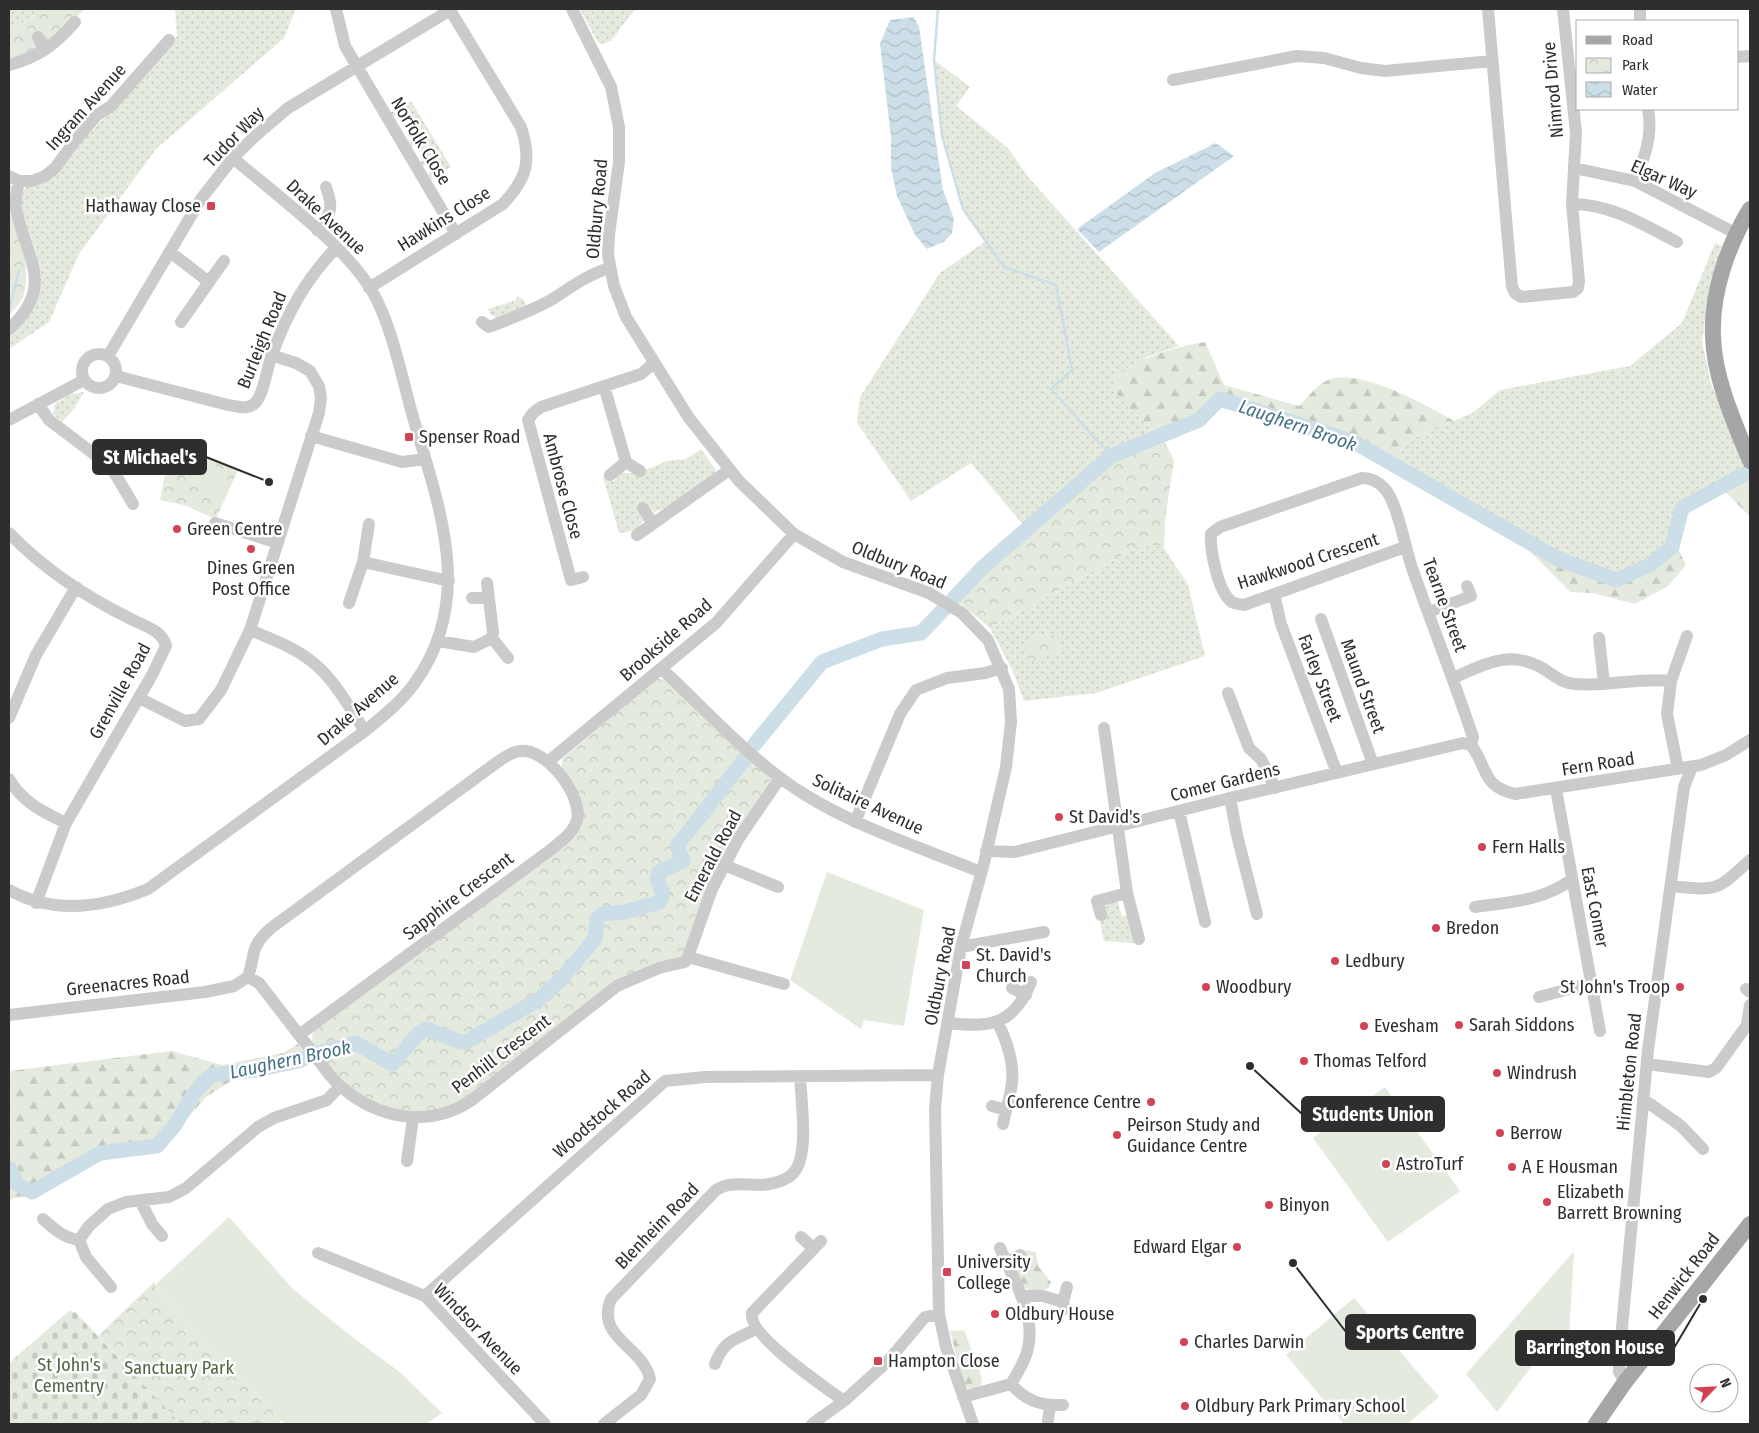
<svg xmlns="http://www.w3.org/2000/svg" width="1759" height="1433" font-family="'Fira Sans Condensed',sans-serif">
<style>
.grass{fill:url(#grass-dots)}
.forest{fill:url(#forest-firs)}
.cemetery{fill:url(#cemetery-stones)}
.park{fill:url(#park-crowns)}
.garden{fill:#e5eade}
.water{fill:url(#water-waves)}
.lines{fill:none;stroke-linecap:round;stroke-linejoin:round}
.stream{stroke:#ccdee8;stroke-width:2.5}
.river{stroke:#ccdee8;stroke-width:15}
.minor{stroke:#cbcbcb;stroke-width:12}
.major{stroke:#a6a6a6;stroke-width:16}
.poi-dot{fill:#d24455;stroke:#fff;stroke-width:2}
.labels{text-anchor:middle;stroke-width:5;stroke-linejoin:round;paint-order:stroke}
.street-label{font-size:18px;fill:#2e2e2e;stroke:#fff}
.poi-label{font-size:18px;fill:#2e2e2e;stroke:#fff;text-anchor:start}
.park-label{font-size:18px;fill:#536541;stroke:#fff}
.water-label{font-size:19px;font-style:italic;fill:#457187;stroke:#fff}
.leader{fill:none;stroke:#2e2e2e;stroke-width:2}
.callout-dot{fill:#2e2e2e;stroke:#fff;stroke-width:2}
.callout{fill:#2e2e2e;stroke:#2e2e2e;stroke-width:2}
.callout-label{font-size:19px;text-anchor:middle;font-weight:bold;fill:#fff}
</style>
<defs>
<pattern id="grass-dots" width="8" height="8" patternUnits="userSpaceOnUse" patternTransform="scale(1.25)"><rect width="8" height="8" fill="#e5eade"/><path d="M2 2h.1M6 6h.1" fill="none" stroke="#c5c9bf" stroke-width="1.8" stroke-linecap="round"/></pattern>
<pattern id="forest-firs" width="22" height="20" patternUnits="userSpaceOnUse" patternTransform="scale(1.25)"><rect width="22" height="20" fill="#e5eade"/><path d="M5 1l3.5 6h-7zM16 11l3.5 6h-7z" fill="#c5c9bf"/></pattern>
<pattern id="cemetery-stones" width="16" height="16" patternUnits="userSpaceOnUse" patternTransform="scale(1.25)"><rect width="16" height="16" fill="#e5eade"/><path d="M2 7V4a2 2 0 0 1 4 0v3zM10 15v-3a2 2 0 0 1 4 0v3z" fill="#c5c9bf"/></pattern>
<pattern id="park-crowns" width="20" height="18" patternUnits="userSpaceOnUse" patternTransform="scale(1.25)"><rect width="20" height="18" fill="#e5eade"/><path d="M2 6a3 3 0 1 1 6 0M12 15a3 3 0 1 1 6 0" fill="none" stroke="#c5c9bf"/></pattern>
<pattern id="water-waves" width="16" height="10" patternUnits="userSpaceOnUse" patternTransform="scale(1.25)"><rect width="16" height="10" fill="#ccdee8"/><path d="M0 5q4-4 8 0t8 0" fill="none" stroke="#b0bfc7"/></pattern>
</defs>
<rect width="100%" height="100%" fill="#fff"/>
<path class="grass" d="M9,9H45L9,31Z
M175,9H296L284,38L156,149L79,254L49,322L9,349C9,326 22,308 33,288C35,284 39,279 39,274C41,247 17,221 22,191L94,129L177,36Z
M580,9H635L611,41L601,44L597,41Z
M934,60L970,87L956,106L1008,148L1029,178L1179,346L1146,357L1129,409L1161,435L1111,456L1027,529L971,463L911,501L857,423L860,397L940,273L986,241L963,209L942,136Z
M411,101L451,167L431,179L428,174L432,171L428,164L423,166L420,162L425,158L417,144L411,147L408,141L413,138L398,114L393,117L390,113Z
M1715,243L1722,246L1709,294L1702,341L1711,383L1746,473L1682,508L1672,547L1650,565L1616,580L1558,559L1397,465L1403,443L1474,412L1500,390L1630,366L1682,323Z
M517,297L522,298L528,307L497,318L490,314L488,309L516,300Z
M84,392L73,410L62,422L53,414L55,404L70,394Z
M701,449L716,470L715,473L668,509L665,508L654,512L646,502L637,508L643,520C638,531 630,532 619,533L603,477L606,476L613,482L622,473H634L654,467L666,461L686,459Z
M1144,543L1164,548L1188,585L1205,656L1096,693L1024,701L1012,669L990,628Z
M1117,899L1122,916L1130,915L1136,943L1104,941L1100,921L1101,906Z"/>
<path class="forest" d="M1205,342L1224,385L1299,406C1307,398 1319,382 1331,379C1364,370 1426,405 1454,421L1403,443L1397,465L1354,442L1220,399L1199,420L1161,435L1129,409L1116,393V374C1146,356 1170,348 1205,342Z
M1746,473L1750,479V517L1722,488Z
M1511,532L1558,559L1616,580L1650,565L1672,547L1673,538L1686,565L1668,586L1635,604L1593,593L1570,592Z
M298,1044L314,1064L298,1061L247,1071L206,1097L159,1151L100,1159L76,1170L32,1197L13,1198L9,1203V1071L171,1051L222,1065L283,1053Z
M1025,1250L1036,1252L1038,1266L1051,1282L1049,1288C1025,1296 1022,1287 1013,1267L1022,1257Z
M964,1330L982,1378L981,1385L971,1391L963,1383L950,1331Z"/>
<path class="cemetery" d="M69,1311L75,1312L181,1424H9V1363Z"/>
<path class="park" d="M45,9H85L51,42L37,44L36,49L9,61V31Z
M9,180C19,204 32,273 23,297C20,304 13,310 9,316Z
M1161,435L1174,460L1165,520L1164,548L1144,543L990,628L954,598L982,568L1111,456Z
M181,444L238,470L216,519L184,505L160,500L165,475Z
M1047,633L1057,636L1061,646L1060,651L1034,661L1026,656C1027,641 1033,637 1047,633Z
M658,678L668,680L771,776L770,784L686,956L649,968L456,1105L421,1114L384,1108L346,1086L311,1043L313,1032L576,832L562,771V759Z
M154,1282L161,1296L281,1420L277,1424H181L98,1336Z"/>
<path class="garden" d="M197,459L230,473L221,494L188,478Z
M827,872L924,910L904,1026L864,1020L861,1029L790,980Z
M1385,1087L1460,1191L1388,1242L1313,1138Z
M229,1217L292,1288L347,1333L401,1373L442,1413L426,1424H285L161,1296L156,1284Z
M1574,1251L1569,1336L1565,1342L1557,1336L1548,1346L1541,1342L1536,1349L1541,1354L1497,1412L1466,1374Z
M1354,1298L1439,1397L1407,1424H1344L1286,1355Z"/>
<path class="water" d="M914,17L919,27L943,190L954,219L952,233L945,241L927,249L915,235L897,196L891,168V137L880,44L890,20Z
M1216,143L1234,156L1099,252L1077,229L1155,173Z"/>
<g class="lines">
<path class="stream" d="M938,9L934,60L942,136L963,209L1004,267L1056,285L1072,370L1051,389L1111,456
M9,310L19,271"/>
<path class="river" d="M954,598L982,568L1111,456L1199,420L1220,399L1354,442L1558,559L1616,580L1650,565L1672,547L1682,508L1750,471
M754,745L822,662L882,639L921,633L945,608
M9,1168L17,1184L32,1192L100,1153L157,1146L175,1125L194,1093L212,1075L256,1070L298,1061L322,1052L356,1043L392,1064L419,1033L427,1029L461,1042H466L541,998L563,977L595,939L597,919L602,914L624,912L660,902L663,893L657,879L659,872L683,861L677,846L747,756"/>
<path class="minor" d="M336,9L345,46L456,234
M572,9L611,87L619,127V162L609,235L608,255L614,286L626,317L689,418L739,481L794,534L843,562L929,593L962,613L988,640L1009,689L1011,722L1006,767L984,863L961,947L938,1075L935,1109L939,1314L946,1347L973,1424
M1488,9L1512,287L1515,293L1521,297L1573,292L1578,288L1579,281L1572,204L1576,133L1563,9
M1640,9V21
M38,37L44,50
M1738,57L1750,56
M9,65C38,57 55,45 75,22
M1173,80L1297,56L1324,58L1361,68L1385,71L1492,61
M1574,168L1635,181L1735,233
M9,176L19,181H32L45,176L55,168L74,142L97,115L111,106L169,40
M1635,181C1645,156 1653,136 1648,109
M1572,204C1611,204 1644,225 1677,242
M317,230C331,213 334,209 326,187
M170,252L209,282L224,261
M369,288L503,204C527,178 532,161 521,127L450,10
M181,322L209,282
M482,322L489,327C510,319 531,311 551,300C570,288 587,275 609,268
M9,329C57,285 25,257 16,208C15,199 17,190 19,181
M82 371a17 17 0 1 1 34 0a17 17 0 1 1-34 0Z
M108,356L201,199L233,158L253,138L288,108L452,9
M116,376L228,405C237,406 249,411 256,402C264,393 267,367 272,355C287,313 306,279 336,248
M604,386L626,462L640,471
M38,404L49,420L111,467L133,504
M9,420L84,380
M311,436L402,462L425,459
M610,475L626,462
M643,508L653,524
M215,523L278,543
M369,524L363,562L449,581
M9,533C43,568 86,597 131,619C144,626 162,630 166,646L152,675L66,823L36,903
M637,535L729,470
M1405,547L1244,605C1240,604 1235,604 1232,602C1218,592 1210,551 1211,534L1220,527L1362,478C1371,478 1379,482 1385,489C1398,504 1405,548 1412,568C1432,625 1454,680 1473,737L1471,745
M583,577L571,580L528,420L533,413L541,407L641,374L654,363
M1274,594L1281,624L1337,773
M472,598H487
M349,603L363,562
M1429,612L1471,596L1467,586
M1321,619L1373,764
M250,630C272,639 298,649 316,665C336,682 350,709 365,731
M492,638L508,658
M1599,638L1604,683
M438,641L474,647L492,638L493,632L487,583
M662,669C705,709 753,763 804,794C858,828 922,848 981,872
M1453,678C1486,664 1510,649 1544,669C1554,676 1562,683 1575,684C1607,687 1639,677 1671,681
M1228,693L1249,748L1261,759L1275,788
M139,698L185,721L199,719L221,690L250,630L319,413L321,398L319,386L310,371L296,363L271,355
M9,718L36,655L76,587
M1104,728L1127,893L1139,939
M1471,745C1488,767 1481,786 1515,794L1701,765L1726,755L1750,740
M549,761L716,623L794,534
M1678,769L1667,714L1671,681L1687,636
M9,779C22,802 43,812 66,823
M1556,789L1600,1031
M1230,798L1237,835L1257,914
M1179,811L1205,922
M855,822L900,714L916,690L947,678L985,673L1002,668
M986,851L1015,852L1230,798L1463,743L1471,745
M724,865L778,887
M1672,886C1718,891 1716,891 1750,860
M9,890C54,915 102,908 148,889L365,731C382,717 401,702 414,684C476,599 439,507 413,417C402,379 392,325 372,291C344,244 276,195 233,158
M1475,907C1509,902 1544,901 1572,879
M1101,915L1097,901L1127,893
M961,947L1044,932
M688,957L712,889L739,838L780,778
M1012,988L1026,995
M1746,989L1750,992
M1539,997L1592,983
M9,1015L205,992L234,986L248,977
M997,1021C1007,1041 1016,1066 1011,1089C1009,1101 1005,1112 1003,1124
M949,1023C990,1028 1014,1025 1031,982
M299,1035L549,851C560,842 573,834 577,820C583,797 550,754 526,751C514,749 502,759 492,766L271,928C249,948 256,953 248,977L259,983C277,1006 295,1030 313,1053C321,1063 329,1076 339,1085C377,1119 429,1129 472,1100L617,986L659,968L685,962L688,957L784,984
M1647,1064L1709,1072L1716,1068L1747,1025L1750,1005
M1643,1099L1681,1126L1703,1149
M992,1106L1006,1110
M407,1161L413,1118
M141,1202L152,1224L162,1236
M43,1219C54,1229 64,1238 79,1240
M801,1237L813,1248
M821,1241L752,1313C747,1335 826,1388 844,1401
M318,1253L425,1296L545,1424
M1006,1262L1020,1255
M111,1287L86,1257L79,1240L89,1226L108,1209L126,1202L169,1197L177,1193L186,1188L258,1127L274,1118L327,1100L340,1086
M425,1296L665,1081L705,1077L938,1075
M1021,1296H1043L1063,1302
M1065,1309L1063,1302L1067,1287
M715,1364C724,1340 735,1340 756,1329
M1625,1382L1619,1372V1359L1648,1050L1684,787L1692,767
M1011,1384C1026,1401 1041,1406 1063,1405
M963,1397L1011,1384C1017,1374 1024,1363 1027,1352C1038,1318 1013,1279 1000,1248
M1048,1421L1050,1406
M604,1424L641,1395L650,1379C643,1346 595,1338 611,1299L716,1190C730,1181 745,1185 761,1185C772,1184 788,1181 795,1171C809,1152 801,1100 800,1076
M812,1424L844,1401L888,1361L925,1317L939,1314"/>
<path class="major" d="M1750,209C1728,245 1711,293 1713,336C1714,378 1734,422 1750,461
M1596,1424L1625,1382L1750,1224"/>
</g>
<g class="poi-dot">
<rect x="206" y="201" width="10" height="10" rx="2.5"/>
<rect x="404" y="432" width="10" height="10" rx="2.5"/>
<circle cx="177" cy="529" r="5"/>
<circle cx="251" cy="549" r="5"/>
<circle cx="1059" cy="817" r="5"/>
<circle cx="1482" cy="847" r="5"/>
<circle cx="1436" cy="928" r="5"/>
<circle cx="1335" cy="961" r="5"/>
<rect x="961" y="960" width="10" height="10" rx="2.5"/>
<circle cx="1206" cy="987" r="5"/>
<circle cx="1680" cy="987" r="5"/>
<circle cx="1459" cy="1025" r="5"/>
<circle cx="1364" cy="1026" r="5"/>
<circle cx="1304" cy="1061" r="5"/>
<circle cx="1497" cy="1073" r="5"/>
<circle cx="1151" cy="1102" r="5"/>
<circle cx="1500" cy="1133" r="5"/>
<circle cx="1117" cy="1135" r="5"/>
<circle cx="1386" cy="1164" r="5"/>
<circle cx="1512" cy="1167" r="5"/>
<circle cx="1547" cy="1202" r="5"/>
<circle cx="1269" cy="1205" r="5"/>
<circle cx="1237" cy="1247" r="5"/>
<rect x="942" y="1267" width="10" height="10" rx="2.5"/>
<circle cx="995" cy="1314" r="5"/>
<circle cx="1184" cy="1342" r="5"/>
<rect x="873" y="1356" width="10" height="10" rx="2.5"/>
<circle cx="1185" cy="1406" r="5"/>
</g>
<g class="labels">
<g class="street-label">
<text transform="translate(1553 90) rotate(-95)" y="6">Nimrod Drive</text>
<text transform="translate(86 107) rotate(-48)" y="6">Ingram Avenue</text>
<text transform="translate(234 137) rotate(-46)" y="6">Tudor Way</text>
<text transform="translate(421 141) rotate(59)" y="6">Norfolk Close</text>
<text transform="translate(1664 179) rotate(24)" y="6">Elgar Way</text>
<text transform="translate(597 209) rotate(-85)" y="6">Oldbury Road</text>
<text transform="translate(326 217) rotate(43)" y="6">Drake Avenue</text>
<text transform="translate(444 219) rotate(-32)" y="6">Hawkins Close</text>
<text transform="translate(262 340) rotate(-68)" y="6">Burleigh Road</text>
<text transform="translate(563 486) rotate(75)" y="6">Ambrose Close</text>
<text transform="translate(1308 561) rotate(-18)" y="6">Hawkwood Crescent</text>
<text transform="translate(899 565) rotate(22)" y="6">Oldbury Road</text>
<text transform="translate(1445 605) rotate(70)" y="6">Tearne Street</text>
<text transform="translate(666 640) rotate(-41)" y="6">Brookside Road</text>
<text transform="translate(1320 678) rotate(69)" y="6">Farley Street</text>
<text transform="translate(1363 686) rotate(70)" y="6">Maund Street</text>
<text transform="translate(120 691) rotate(-61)" y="6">Grenville Road</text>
<text transform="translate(358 709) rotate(-41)" y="6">Drake Avenue</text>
<text transform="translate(1598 764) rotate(-9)" y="6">Fern Road</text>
<text transform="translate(1225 782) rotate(-14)" y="6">Comer Gardens</text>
<text transform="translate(868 804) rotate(25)" y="6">Solitaire Avenue</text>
<text transform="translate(713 856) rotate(-62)" y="6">Emerald Road</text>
<text transform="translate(458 896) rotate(-37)" y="6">Sapphire Crescent</text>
<text transform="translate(1595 907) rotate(79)" y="6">East Comer</text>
<text transform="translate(940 976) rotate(-79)" y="6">Oldbury Road</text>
<text transform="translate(128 983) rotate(-6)" y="6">Greenacres Road</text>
<text transform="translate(501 1054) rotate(-37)" y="6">Penhill Crescent</text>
<text transform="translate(1629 1072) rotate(-84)" y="6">Himbleton Road</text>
<text transform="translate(602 1114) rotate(-41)" y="6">Woodstock Road</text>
<text transform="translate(657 1226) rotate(-46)" y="6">Blenheim Road</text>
<text transform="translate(1684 1276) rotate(-52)" y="6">Henwick Road</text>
<text transform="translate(478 1329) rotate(46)" y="6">Windsor Avenue</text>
</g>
<g class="poi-label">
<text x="201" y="212" text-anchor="end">Hathaway Close</text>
<text x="419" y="443">Spenser Road</text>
<text x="187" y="535">Green Centre</text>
<text x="251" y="574" text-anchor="middle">Dines Green<tspan x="251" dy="21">Post Office</tspan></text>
<text x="1069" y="823">St David's</text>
<text x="1492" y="853">Fern Halls</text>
<text x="1446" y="934">Bredon</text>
<text x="976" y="961">St. David's<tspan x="976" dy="21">Church</tspan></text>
<text x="1345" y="967">Ledbury</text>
<text x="1216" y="993">Woodbury</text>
<text x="1670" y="993" text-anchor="end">St John's Troop</text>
<text x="1469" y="1031">Sarah Siddons</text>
<text x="1374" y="1032">Evesham</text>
<text x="1314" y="1067">Thomas Telford</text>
<text x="1507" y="1079">Windrush</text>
<text x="1141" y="1108" text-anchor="end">Conference Centre</text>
<text x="1127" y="1131">Peirson Study and<tspan x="1127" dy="21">Guidance Centre</tspan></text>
<text x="1510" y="1139">Berrow</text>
<text x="1396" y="1170">AstroTurf</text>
<text x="1522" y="1173">A E Housman</text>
<text x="1557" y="1198">Elizabeth<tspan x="1557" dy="21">Barrett Browning</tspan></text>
<text x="1279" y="1211">Binyon</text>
<text x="1227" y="1253" text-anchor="end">Edward Elgar</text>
<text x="957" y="1268">University<tspan x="957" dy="21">College</tspan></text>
<text x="1005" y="1320">Oldbury House</text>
<text x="1194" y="1348">Charles Darwin</text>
<text x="888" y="1367">Hampton Close</text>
<text x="1195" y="1412">Oldbury Park Primary School</text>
</g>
<g class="park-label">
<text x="69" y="1371">St John's<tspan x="69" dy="21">Cementry</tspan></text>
<text x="179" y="1374">Sanctuary Park</text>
</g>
<g class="water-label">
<text transform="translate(1298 425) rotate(19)" y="7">Laughern Brook</text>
<text transform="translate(290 1059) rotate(-12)" y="7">Laughern Brook</text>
</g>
</g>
<path class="leader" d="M269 482L206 457M1250 1066L1302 1114M1293 1263L1346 1332M1703 1299L1674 1348"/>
<g class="callout-dot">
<circle cx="269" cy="482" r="5"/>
<circle cx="1250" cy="1066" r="5"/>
<circle cx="1293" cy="1263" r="5"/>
<circle cx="1703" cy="1299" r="5"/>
</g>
<g class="callout">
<rect x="93" y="440" width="113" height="34" rx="5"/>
<rect x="1302" y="1097" width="142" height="34" rx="5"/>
<rect x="1346" y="1315" width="129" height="34" rx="5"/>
<rect x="1516" y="1331" width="158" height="34" rx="5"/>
</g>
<g class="callout-label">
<text x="150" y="464">St Michael's</text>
<text x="1373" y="1121">Students Union</text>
<text x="1410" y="1339">Sports Centre</text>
<text x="1595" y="1354">Barrington House</text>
</g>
<rect width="1759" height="1433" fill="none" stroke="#2e2e2e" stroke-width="20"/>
<rect x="1576" y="20" width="162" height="90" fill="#ffffff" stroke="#ababab"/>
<rect x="1586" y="36" width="25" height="8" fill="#a6a6a6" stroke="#ababab"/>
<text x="1622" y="45" font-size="15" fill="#2e2e2e">Road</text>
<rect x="1586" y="58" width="25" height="15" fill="url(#park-crowns)" stroke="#ababab"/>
<text x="1622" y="70" font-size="15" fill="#2e2e2e">Park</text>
<rect x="1586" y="82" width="25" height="15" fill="url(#water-waves)" stroke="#ababab"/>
<text x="1622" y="95" font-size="15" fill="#2e2e2e">Water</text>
<g transform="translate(1714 1388) rotate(66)"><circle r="24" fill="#ffffff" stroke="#ababab"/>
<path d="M0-4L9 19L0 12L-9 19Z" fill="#d24455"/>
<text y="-8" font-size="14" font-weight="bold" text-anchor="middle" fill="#2e2e2e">N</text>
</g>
</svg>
